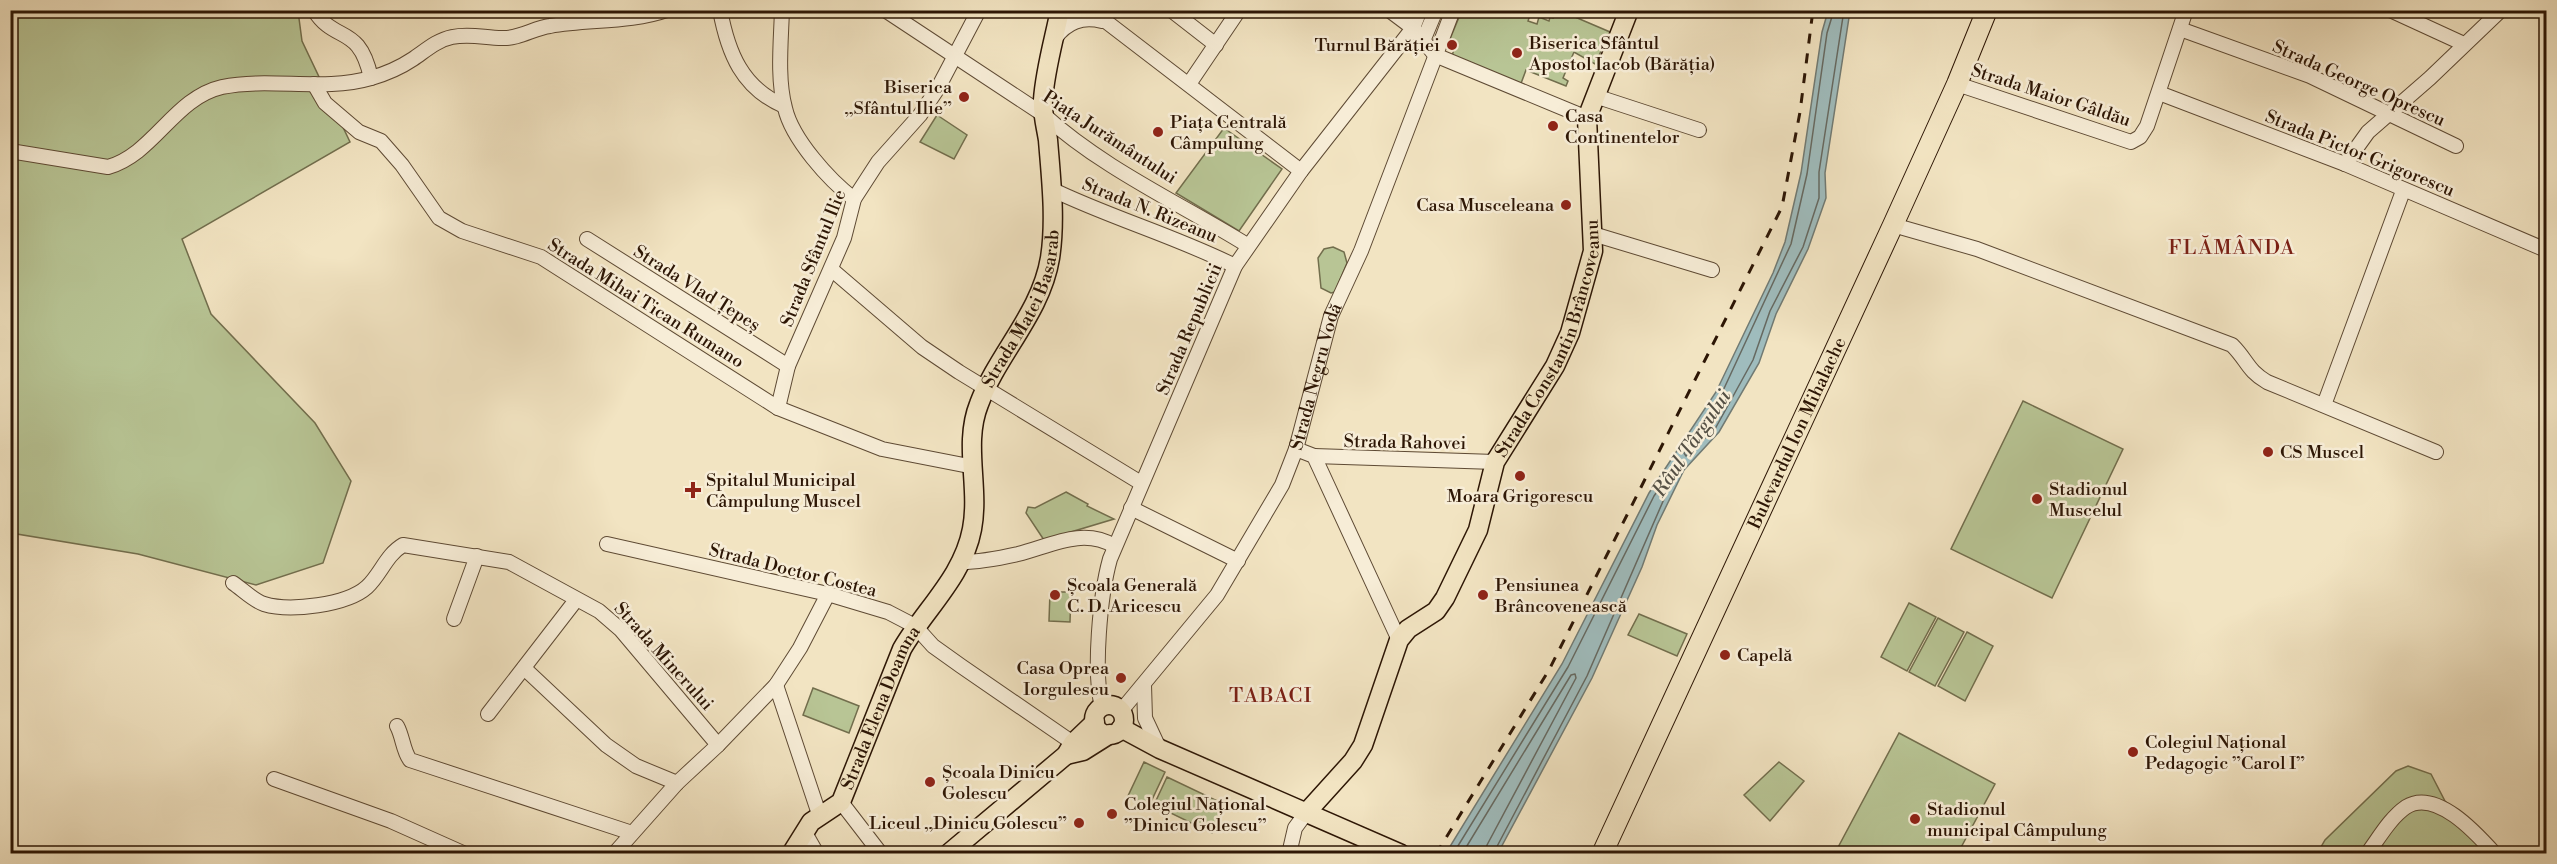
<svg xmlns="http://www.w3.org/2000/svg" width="2557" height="864" font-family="'Libre Bodoni',serif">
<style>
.green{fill:#b8c595;stroke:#726e4d;stroke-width:1.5}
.water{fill:#9fbcbd;stroke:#717a73;stroke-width:1.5}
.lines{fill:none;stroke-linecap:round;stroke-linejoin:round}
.shore{stroke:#666961;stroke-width:1.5}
.minor-casing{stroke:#5e4a34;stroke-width:16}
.major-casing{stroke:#2d1605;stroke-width:21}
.highway-casing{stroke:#2d1605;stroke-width:22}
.minor{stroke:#f7edd7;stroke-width:14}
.major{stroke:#f2e4c2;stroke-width:18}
.highway{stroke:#f2e4c2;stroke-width:20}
.rail{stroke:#2d1605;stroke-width:3;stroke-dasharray:10 10;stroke-linecap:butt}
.poi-dot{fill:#8f2418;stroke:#f7edd7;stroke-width:2}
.labels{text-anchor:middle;stroke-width:5;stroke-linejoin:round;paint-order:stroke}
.poi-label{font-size:18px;fill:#2d1605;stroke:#f7edd7;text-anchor:start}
.street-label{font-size:18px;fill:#2d1605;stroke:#f7edd7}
.neighbourhood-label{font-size:20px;letter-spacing:1.5px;fill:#7a1f14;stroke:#f7edd7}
.water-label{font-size:20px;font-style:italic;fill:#555045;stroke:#f7edd7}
</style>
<rect width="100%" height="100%" fill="#f2e4c2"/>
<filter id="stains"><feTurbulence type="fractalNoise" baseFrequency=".00333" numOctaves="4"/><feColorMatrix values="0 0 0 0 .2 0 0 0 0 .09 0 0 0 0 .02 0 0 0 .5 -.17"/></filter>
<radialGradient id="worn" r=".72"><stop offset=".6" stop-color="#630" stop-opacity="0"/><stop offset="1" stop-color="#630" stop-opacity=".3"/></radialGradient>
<path class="green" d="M1462,10L1527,11L1531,12L1528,21L1537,24L1539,17L1549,21L1550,17L1553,18V11H1561L1610,32L1595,64L1574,52L1563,78L1568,81L1566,86L1526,70L1520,86L1451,58L1457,42L1450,39Z
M11,11H298L302,41L350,142L182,239L211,314L315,423L351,481L323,563L256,585L138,554L11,533Z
M937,115L967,135L954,159L920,142Z
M1224,128L1282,169L1239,231L1176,193Z
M1333,247L1344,252L1347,263L1335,292L1331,293L1321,288L1318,258L1324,249Z
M2023,401L2123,449L2052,598L1951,549Z
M1066,492L1088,504L1087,506L1114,519L1044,540L1026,513L1028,507L1035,508Z
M1050,592H1071L1070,622L1049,621Z
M1909,603L1936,617L1907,671L1881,657Z
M1639,614L1687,634L1677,656L1628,635Z
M1938,618L1964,632L1935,686L1909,672Z
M1967,632L1993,646L1965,701L1938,686Z
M813,688L859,706L849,733L803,715Z
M1899,733L1995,784L1958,853H1835Z
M1144,762L1165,772L1149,806L1128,796Z
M1779,762L1804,781L1770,821L1744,795Z
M2408,766L2431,774L2445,801L2498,848L2497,854H2317L2325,840L2396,771Z
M1167,777L1226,805L1212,833L1154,805Z"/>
<path class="water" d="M1828,11H1850L1825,173L1826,198L1808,249L1776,314L1759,363L1719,432L1684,470L1657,525L1642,567L1592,678L1498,853H1446L1562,664L1649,493L1716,392L1773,273L1785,242L1801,173L1822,32Z"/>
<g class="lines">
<path class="shore" d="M1834,10L1827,33L1807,174L1791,244L1721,395L1684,453L1686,456L1715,429L1753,360L1770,311L1803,247L1819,198V172L1844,10
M1453,854L1568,667L1654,496L1665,480H1669L1671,483L1587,676L1493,854
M1462,854L1571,675L1575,674L1576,678L1487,845L1485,854"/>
<defs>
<g id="minor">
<path d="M314,10C335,44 359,23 371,78"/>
<path d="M720,10C728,53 742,88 784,106"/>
<path d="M782,10C781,41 777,79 785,108C792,139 829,180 854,199"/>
<path d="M885,10L1044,115C1102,168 1181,204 1247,245"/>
<path d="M1091,10L1301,171"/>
<path d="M1171,10L1216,45"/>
<path d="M1389,10L1413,28L1435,55L1587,118"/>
<path d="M2390,10L2464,44"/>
<path d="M2180,29L2310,76L2456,146"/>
<path d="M1055,38C1067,22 1082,16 1102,21"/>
<path d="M1423,41L1436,10"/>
<path d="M314,84L325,103L359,132L381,141L402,165L439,218L462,231L541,257L778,408L882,449L974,467"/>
<path d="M1189,84L1239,10"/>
<path d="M1957,84L2131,142L2140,137L2147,126L2186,10"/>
<path d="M2159,93L2345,164L2546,250"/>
<path d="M1595,96L1699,130"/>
<path d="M10,151L108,167C154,154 174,98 222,87C271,77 323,92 371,78C385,74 401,67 413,59C425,51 437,40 452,37C470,33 485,38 502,38C519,39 534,28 550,26C588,19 630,23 667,10"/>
<path d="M2345,164L2368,132L2430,78L2501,10"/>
<path d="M1051,189C1111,218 1175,236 1235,266"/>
<path d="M1893,225L1977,249L2232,345C2248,361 2247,370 2267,382L2436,452"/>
<path d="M1593,234L1712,270"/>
<path d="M587,239L788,366"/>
<path d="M831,269L922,347L959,372L1141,483"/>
<path d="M2324,405L2403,191"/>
<path d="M778,408L788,366L844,238L854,199L878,162L920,115L938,88L979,10"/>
<path d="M1296,449L1314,456L1399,640"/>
<path d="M1314,456L1495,462"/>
<path d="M1131,508L1238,561"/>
<path d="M607,544L828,594L888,612L915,626L933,646L961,666L1073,743"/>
<path d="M962,562C981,562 1000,558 1018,554C1050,546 1083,527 1114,546"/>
<path d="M233,583C242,589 254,601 264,604C290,612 347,605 367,587C381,574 386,555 403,545L509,562L599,611L621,630L718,745"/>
<path d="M454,619L477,556"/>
<path d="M524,668L606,745L636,766L677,783"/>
<path d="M776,685L819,814"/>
<path d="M1144,685L1145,718L1159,748"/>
<path d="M1102,707C1093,672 1100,595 1110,559L1235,266L1301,171L1413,28L1420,10"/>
<path id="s1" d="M1121,711L1217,595L1282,485L1296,449L1331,316L1361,251L1453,10"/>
<path d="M488,714L576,600"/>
<path d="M397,726C403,737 403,751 410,760L632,833"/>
<path d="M274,779L391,821L465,854"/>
<path d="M841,802L881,854"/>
<path d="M804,831L817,854"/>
<path d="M614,854L677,783L718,745L776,685L800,648L828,594"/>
<path d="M1289,854L1295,828L1306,813"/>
<path d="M2367,854C2379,838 2390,818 2406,807C2436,788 2477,834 2495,854"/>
</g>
<g id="major">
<circle cx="1109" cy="720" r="15"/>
<path d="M1121,728L1160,749L1401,854"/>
<path d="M1066,755L1083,751L1110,734"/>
<path id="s2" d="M1306,813L1353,761L1363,745L1399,640L1408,629L1436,611L1445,598L1478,530L1495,462L1555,366L1570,333L1593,251L1587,118L1629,10"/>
<path id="s3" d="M791,854L811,822L841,802L902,649C925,609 963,577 972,529C980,487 963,444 979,404C998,353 1041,313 1050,258C1056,220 1051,178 1048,140C1046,127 1042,113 1043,100C1045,70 1054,40 1060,10"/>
<path d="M948,854L1066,755L1073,743L1095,722"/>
</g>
<g id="highway">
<path id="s4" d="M1602,854L1893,225L1957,84L1987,10"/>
</g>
</defs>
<use href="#minor" class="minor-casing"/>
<use href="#major" class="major-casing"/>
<use href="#highway" class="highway-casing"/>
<use href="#minor" class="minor"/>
<use href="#major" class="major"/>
<use href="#highway" class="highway"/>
<path class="rail" d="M1436,854L1549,670L1782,207L1800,112L1813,10"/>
</g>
<g class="poi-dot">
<circle cx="1452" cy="45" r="6"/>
<circle cx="1517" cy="53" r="6"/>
<circle cx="964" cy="97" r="6"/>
<circle cx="1553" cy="126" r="6"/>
<circle cx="1158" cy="132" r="6"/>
<circle cx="1566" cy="205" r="6"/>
<circle cx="2268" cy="452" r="6"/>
<circle cx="1520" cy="476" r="6"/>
<path d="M690 481h6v6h6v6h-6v6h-6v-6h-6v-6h6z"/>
<circle cx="2037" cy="499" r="6"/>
<circle cx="1055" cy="595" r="6"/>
<circle cx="1483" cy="595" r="6"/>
<circle cx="1725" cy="655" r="6"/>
<circle cx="1121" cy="678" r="6"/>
<circle cx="2133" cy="752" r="6"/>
<circle cx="930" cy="782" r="6"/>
<circle cx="1112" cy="814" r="6"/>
<circle cx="1915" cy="819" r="6"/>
<circle cx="1079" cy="823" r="6"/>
</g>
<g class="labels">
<g class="poi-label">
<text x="1529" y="49">Biserica Sfântul<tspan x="1529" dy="21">Apostol Iacob (Bărăția)</tspan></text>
<text x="1440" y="51" text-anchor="end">Turnul Bărăției</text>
<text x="952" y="93" text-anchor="end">Biserica<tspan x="952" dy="21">„Sfântul Ilie”</tspan></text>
<text x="1565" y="122">Casa<tspan x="1565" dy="21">Continentelor</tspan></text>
<text x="1170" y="128">Piața Centrală<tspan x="1170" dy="21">Câmpulung</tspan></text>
<text x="1554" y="211" text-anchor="end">Casa Musceleana</text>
<text x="2280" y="458">CS Muscel</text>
<text x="706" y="486">Spitalul Municipal<tspan x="706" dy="21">Câmpulung Muscel</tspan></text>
<text x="2049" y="495">Stadionul<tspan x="2049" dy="21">Muscelul</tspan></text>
<text x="1520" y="502" text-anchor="middle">Moara Grigorescu</text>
<text x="1067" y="591">Școala Generală<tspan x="1067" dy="21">C. D. Aricescu</tspan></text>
<text x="1495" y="591">Pensiunea<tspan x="1495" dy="21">Brâncovenească</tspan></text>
<text x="1737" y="661">Capelă</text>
<text x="1109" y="674" text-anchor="end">Casa Oprea<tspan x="1109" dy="21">Iorgulescu</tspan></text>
<text x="2145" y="748">Colegiul Național<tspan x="2145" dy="21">Pedagogic ”Carol I”</tspan></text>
<text x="942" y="778">Școala Dinicu<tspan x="942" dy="21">Golescu</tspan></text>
<text x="1124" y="810">Colegiul Național<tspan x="1124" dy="21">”Dinicu Golescu”</tspan></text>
<text x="1927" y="815">Stadionul<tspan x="1927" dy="21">municipal Câmpulung</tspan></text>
<text x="1067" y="829" text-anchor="end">Liceul „Dinicu Golescu”</text>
</g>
<g class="street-label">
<text transform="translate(2359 83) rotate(24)" y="6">Strada George Oprescu</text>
<text transform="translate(2051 95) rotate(18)" y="6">Strada Maior Gâldău</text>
<text transform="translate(1110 137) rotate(33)" y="6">Piața Jurământului</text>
<text transform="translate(2360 153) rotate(22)" y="6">Strada Pictor Grigorescu</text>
<text transform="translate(1150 210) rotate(22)" y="6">Strada N. Rizeanu</text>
<text transform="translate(813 258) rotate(-68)" y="6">Strada Sfântul Ilie</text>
<text transform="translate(697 288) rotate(32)" y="6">Strada Vlad Țepeș</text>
<text transform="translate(646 303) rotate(32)" y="6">Strada Mihai Tican Rumano</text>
<text dy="6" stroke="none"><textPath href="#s3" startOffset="610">Strada Matei Basarab</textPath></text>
<text transform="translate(1189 329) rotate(-67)" y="6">Strada Republicii</text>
<text dy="6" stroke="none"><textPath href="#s2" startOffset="546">Strada Constantin Brâncoveanu</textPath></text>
<text dy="6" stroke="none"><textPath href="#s1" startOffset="392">Strada Negru Vodă</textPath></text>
<text dy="6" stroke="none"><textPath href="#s4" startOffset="464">Bulevardul Ion Mihalache</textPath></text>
<text transform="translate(1405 442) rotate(1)" y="6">Strada Rahovei</text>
<text transform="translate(793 570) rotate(14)" y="6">Strada Doctor Costea</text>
<text transform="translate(664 656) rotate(48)" y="6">Strada Minerului</text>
<text dy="6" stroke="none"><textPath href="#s3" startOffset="176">Strada Elena Doamna</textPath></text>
</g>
<g class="neighbourhood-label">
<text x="2232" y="254">FLĂMÂNDA</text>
<text x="1271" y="702">TABACI</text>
</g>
<g class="water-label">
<text transform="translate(1691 443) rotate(-56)" y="7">Râul Târgului</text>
</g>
</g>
<rect width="2557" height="864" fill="none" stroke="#f2e4c2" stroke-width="36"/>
<rect x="12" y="12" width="2533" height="840" fill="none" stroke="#2d1605" stroke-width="3"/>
<rect x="18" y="18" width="2521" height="828" fill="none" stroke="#2d1605" stroke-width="1.5"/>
<rect width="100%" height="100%" filter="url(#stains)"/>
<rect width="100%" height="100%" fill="url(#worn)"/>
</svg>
